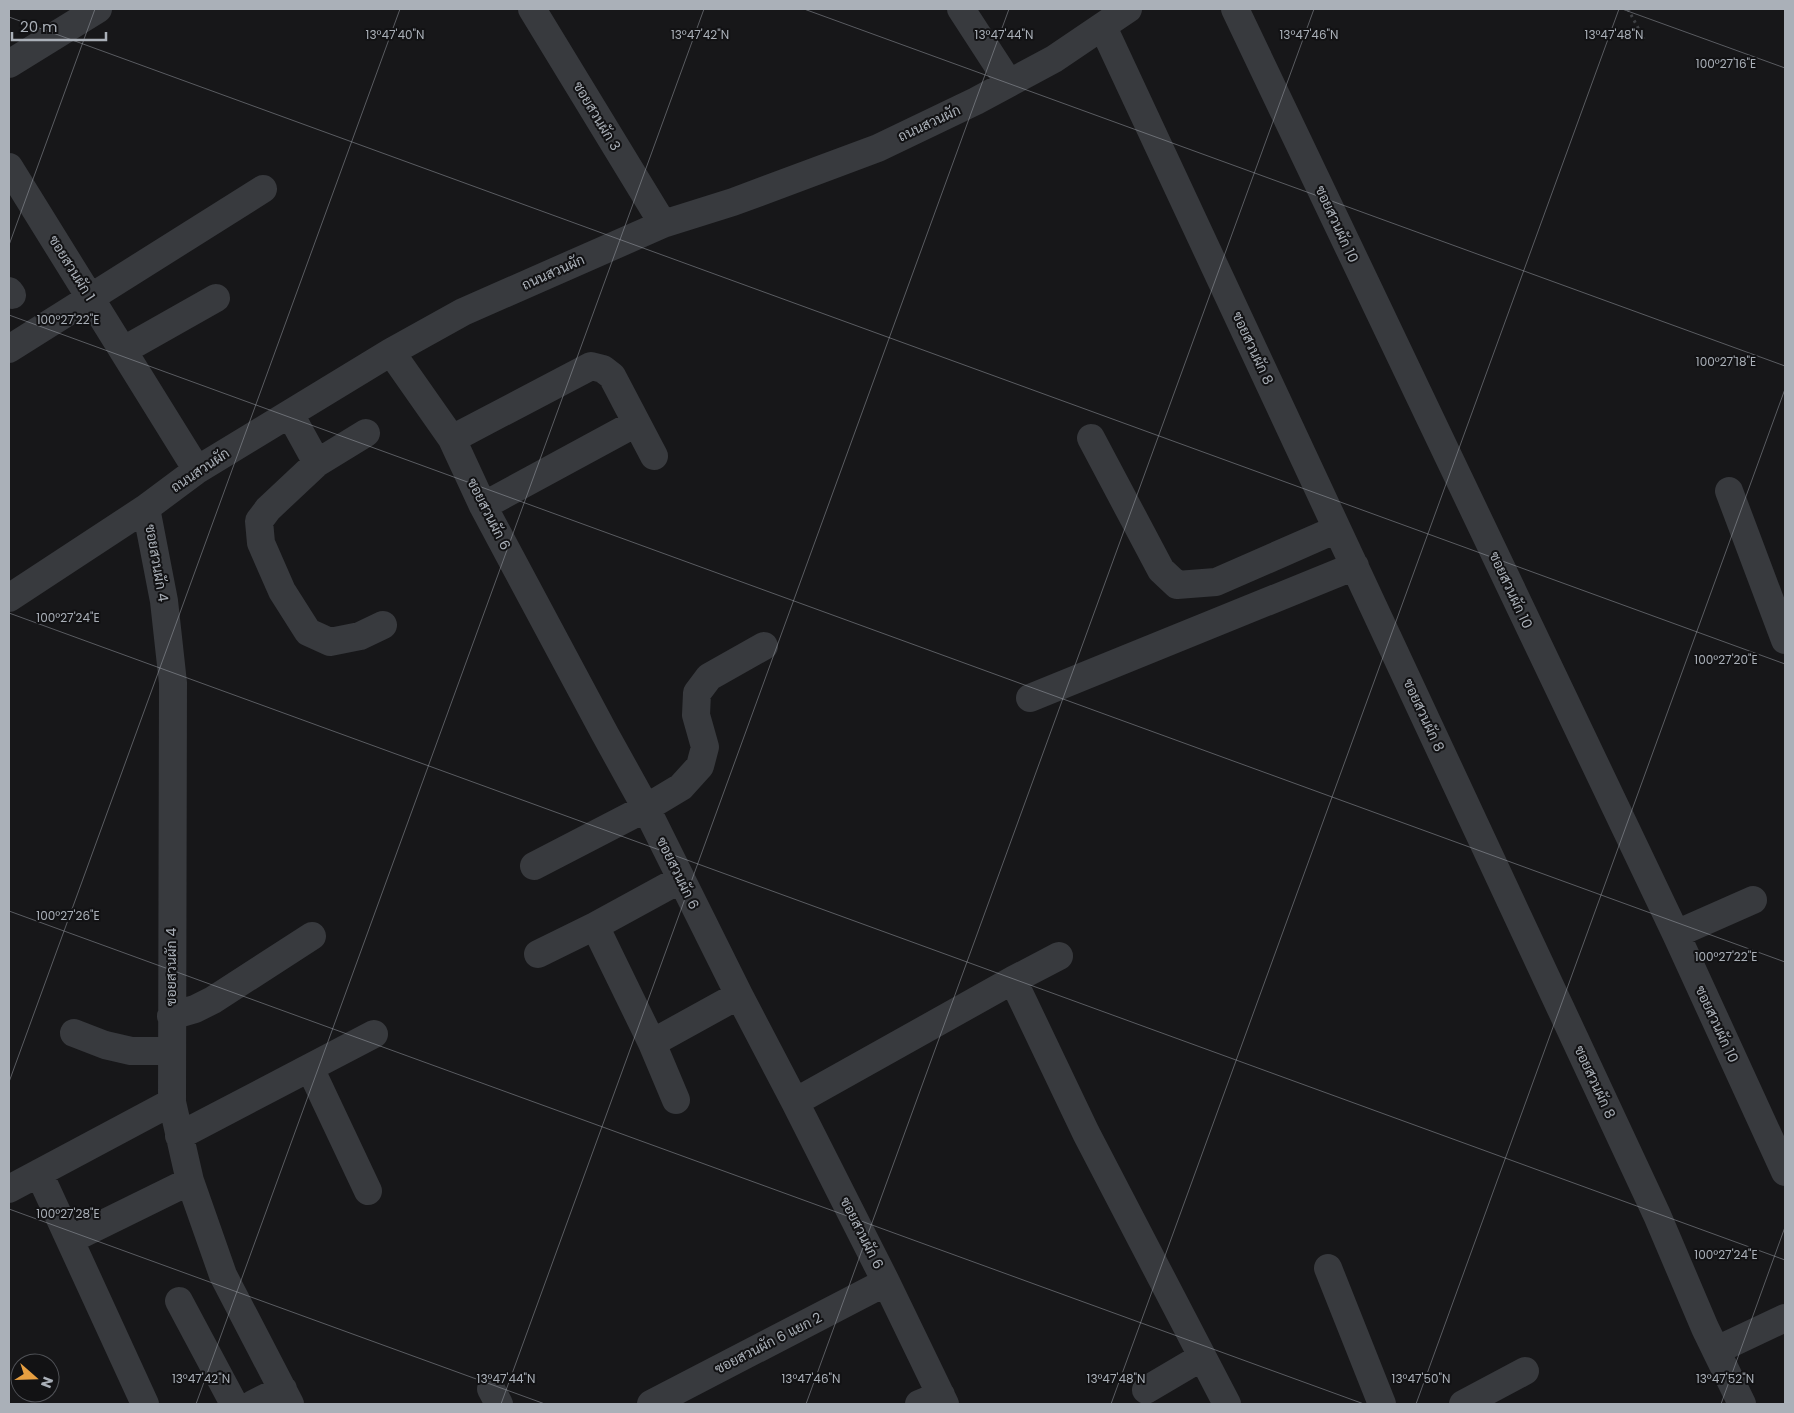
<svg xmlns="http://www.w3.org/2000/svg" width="1794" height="1413" font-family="Poppins,Sarabun,sans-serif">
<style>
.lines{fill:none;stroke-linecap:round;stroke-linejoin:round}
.path{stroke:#3f4145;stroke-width:3;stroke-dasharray:2.5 4;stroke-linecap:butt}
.minor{stroke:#383a3e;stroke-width:28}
.ticks{fill:none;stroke:#aab0b8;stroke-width:1;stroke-opacity:0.45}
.labels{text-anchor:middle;stroke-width:4;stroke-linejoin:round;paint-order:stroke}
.street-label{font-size:14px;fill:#aab0b8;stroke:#121214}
.ticks-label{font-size:12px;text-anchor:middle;fill:#aab0b8;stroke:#121214;stroke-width:4;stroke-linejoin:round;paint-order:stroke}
</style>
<rect width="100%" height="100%" fill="#171719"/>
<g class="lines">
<path class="path" d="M1628,9L1644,39"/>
<path class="minor" d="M532,9L663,224
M961,9L1009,83
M1235,9L1676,934L1785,1172
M1103,27L1657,1215L1705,1328L1742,1404
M9,64L98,9
M9,167L197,470
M9,291L12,295
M9,349L263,189
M124,350L216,298
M391,352L452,439L483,506L605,734L646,808L739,995L795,1102L886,1282L945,1404
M290,414L317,463
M366,433L317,463L268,509L259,521L261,543L282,591L308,632L330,642L360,636L383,625
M1091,438L1161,570L1177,585L1216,582L1337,529
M452,439L591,366L603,369L612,376L654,456
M1729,491L1785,640
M483,506L636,423
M146,508L164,601L173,683L172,1102L190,1181L223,1275L290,1404
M9,598L146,508L197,470L391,352L463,312L663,224L733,202L878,148L976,101L1054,59L1128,9
M1030,698L1355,566
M534,866L646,808L681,787L700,766L705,747L696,715L697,693L709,677L764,646
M595,926L652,1043L676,1100
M1676,934L1753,900
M538,954L595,926L681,879
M1013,980L1086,1133L1227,1404
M171,1016L195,1009L213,1000L312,936
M74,1033L105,1045L131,1051H171
M652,1043L739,995
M310,1068L368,1191
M795,1102L1013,980L1059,956
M179,1136L374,1034
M39,1173L145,1404
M9,1189L172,1102
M70,1240L190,1181
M1328,1268L1382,1404
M179,1301L234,1404
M1717,1350L1785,1318
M491,1389L499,1404
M1146,1390L1202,1357
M253,1404L283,1389
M651,1404L886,1282
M919,1404L941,1395
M1463,1404L1525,1371"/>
</g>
<path class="ticks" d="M804,9L1785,366M1622,9L1785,68M9,17L1785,664M9,245L95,9M9,315L1785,962M9,613L1785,1260M9,911L1364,1404M9,1082L400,9M9,1209L545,1404M196,1404L704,9M501,1404L1009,9M806,1404L1314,9M1111,1404L1619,9M1416,1404L1785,389M1721,1404L1785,1227"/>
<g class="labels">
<g class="street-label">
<text transform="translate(597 116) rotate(59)" y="5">ซอยสวนผัก 3</text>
<text transform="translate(929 123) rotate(-25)" y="5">ถนนสวนผัก</text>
<text transform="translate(1337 224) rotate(65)" y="5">ซอยสวนผัก 10</text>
<text transform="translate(72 268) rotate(58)" y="5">ซอยสวนผัก 1</text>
<text transform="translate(553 272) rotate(-24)" y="5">ถนนสวนผัก</text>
<text transform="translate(1253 348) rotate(65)" y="5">ซอยสวนผัก 8</text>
<text transform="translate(200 470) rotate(-34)" y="5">ถนนสวนผัก</text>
<text transform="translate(489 514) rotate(63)" y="5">ซอยสวนผัก 6</text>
<text transform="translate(157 563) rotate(80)" y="5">ซอยสวนผัก 4</text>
<text transform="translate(1511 590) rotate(65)" y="5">ซอยสวนผัก 10</text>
<text transform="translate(1424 715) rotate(65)" y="5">ซอยสวนผัก 8</text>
<text transform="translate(678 873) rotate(64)" y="5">ซอยสวนผัก 6</text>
<text transform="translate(171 967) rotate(-90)" y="5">ซอยสวนผัก 4</text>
<text transform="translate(1717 1024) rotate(65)" y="5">ซอยสวนผัก 10</text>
<text transform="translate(1595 1082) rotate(65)" y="5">ซอยสวนผัก 8</text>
<text transform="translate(862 1233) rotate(63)" y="5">ซอยสวนผัก 6</text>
<text transform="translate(768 1343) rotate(-27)" y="5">ซอยสวนผัก 6 แยก 2</text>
</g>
</g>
<g class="ticks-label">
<text x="395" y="39">13°47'40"N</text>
<text x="700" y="39">13°47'42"N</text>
<text x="1004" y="39">13°47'44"N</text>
<text x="1309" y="39">13°47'46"N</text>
<text x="1614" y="39">13°47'48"N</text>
<text x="1726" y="68">100°27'16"E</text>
<text x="68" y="324">100°27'22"E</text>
<text x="1726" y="366">100°27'18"E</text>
<text x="68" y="622">100°27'24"E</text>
<text x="1726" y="664">100°27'20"E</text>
<text x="68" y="920">100°27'26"E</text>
<text x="1726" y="961">100°27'22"E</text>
<text x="68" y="1218">100°27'28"E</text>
<text x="1726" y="1259">100°27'24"E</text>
<text x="201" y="1383">13°47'42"N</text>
<text x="506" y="1383">13°47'44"N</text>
<text x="811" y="1383">13°47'46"N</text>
<text x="1116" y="1383">13°47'48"N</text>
<text x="1421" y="1383">13°47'50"N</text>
<text x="1725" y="1383">13°47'52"N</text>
</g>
<rect width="1794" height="1413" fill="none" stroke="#aab0b8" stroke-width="20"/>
<g transform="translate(35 1378) rotate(110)"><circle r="24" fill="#121214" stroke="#4f5156"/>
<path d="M0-4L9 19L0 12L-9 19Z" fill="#e79f41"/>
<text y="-8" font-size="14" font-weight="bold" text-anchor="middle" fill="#aab0b8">N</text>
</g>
<path d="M12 32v8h94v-8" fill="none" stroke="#aab0b8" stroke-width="2.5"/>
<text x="20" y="32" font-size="15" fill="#aab0b8" stroke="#121214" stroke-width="4" paint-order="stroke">20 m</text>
</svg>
